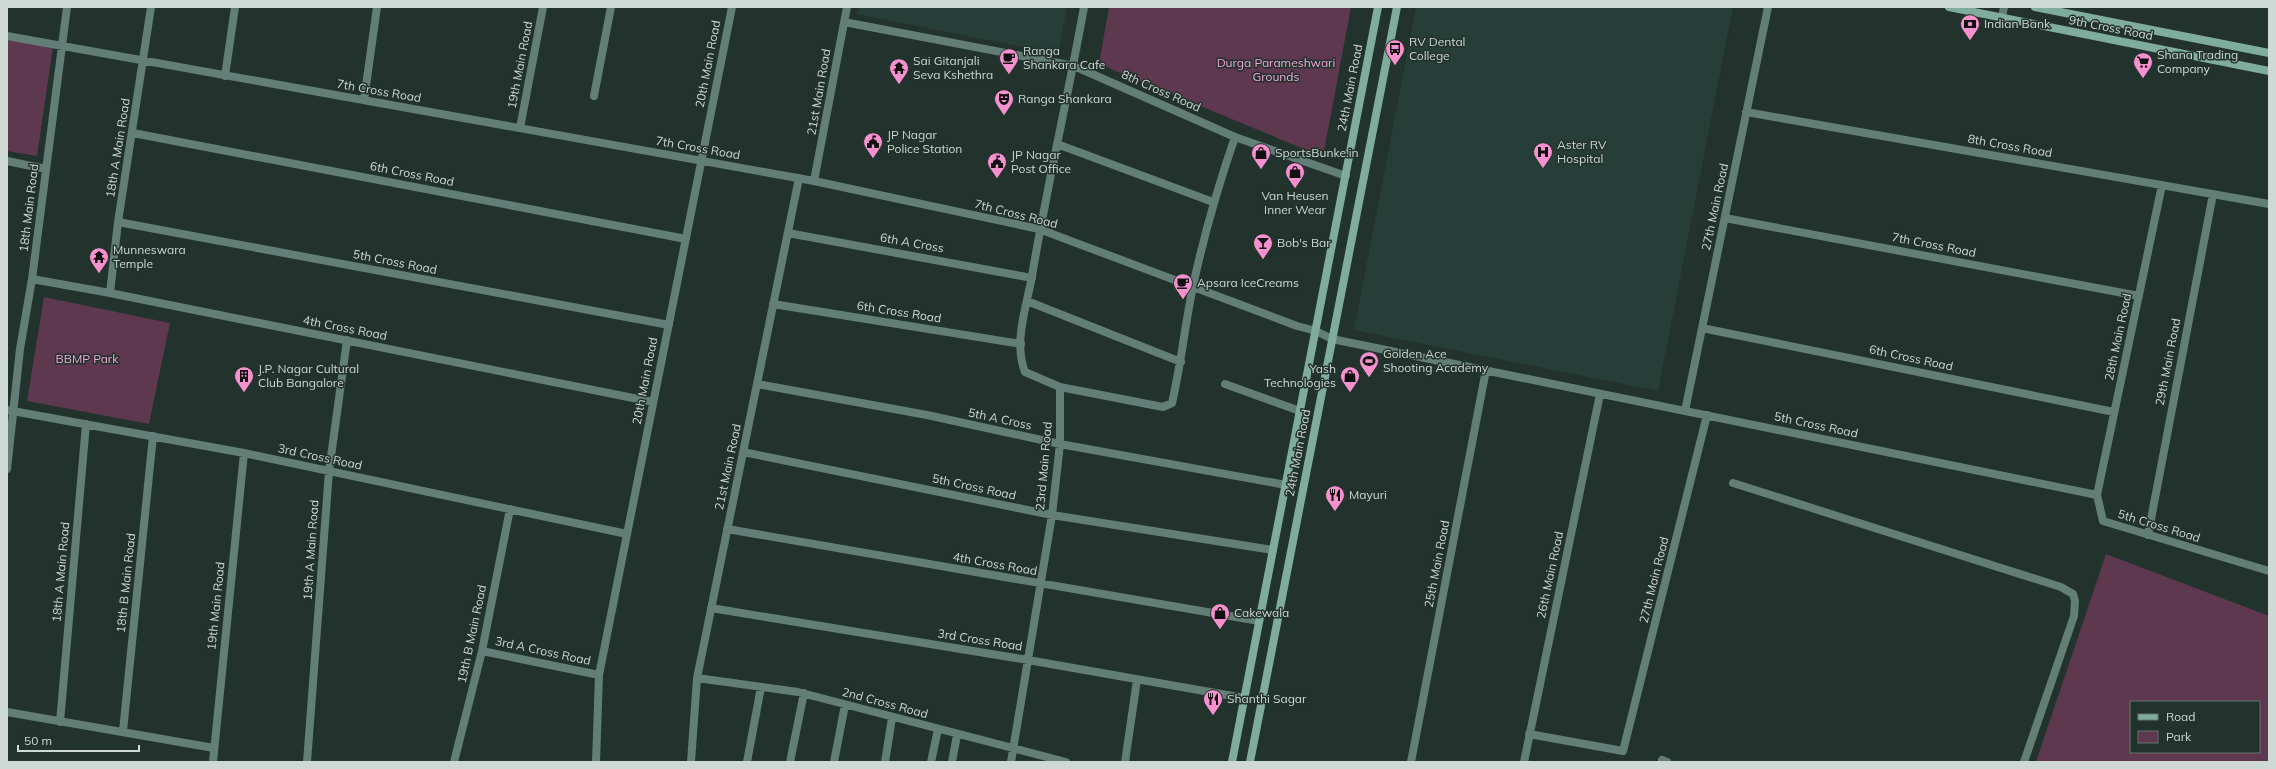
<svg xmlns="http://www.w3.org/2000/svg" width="2276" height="769" font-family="Mulish,sans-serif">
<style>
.built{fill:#263e37}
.green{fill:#5d384e;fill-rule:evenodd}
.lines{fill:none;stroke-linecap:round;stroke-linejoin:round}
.street{stroke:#637e76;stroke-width:8}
.secondary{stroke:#80ac9e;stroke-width:8}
.labels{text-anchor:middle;stroke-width:3;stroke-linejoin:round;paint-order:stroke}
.poi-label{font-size:12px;fill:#ced8d4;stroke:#22322d;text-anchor:start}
.street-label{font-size:12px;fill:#ced8d4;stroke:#22322d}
.park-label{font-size:12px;fill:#f6a9d5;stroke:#22322d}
</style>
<rect width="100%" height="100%" fill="#22322d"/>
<path class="built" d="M859,7H1067L1058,54L857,14Z
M1416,7H1733L1658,391L1354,330Z"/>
<path class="green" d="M1109,7H1351L1323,157L1099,64Z
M7,40L53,47L37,156L7,151Z
M44,297L170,323L149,424L27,401Z
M2106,554L2269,616V762H2036ZM2131,702H2259V752H2131Z"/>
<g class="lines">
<path class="street" d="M1084,7C1068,97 1047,186 1032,276C1027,305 1013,342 1025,372L1060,387L1163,407L1172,403C1181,364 1185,325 1193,286C1204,235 1218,186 1235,137
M2002,18L2004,7
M844,22L1074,66L1235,137L1346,176
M7,36L814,181L1039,229L1297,326L1316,331L1332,339L2097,495L2103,521L2269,571
M225,76L235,7
M594,96L611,7
M364,100L377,7
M1746,112L2269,204
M520,128L543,7
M133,133L686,239
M1057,144L1213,202
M7,161L46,169
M814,181L847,7
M1725,218L2139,296
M118,222L669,325
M788,233L1032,278
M32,279L110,293L653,402
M110,293L118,222L151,7
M1027,301L1181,362
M773,304L1021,344
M1702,328L2114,412
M757,384L927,415L1060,444L1286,485
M1225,384L1300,411
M7,410L244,453L627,534
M1685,411L1768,7
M743,452L1052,515L1273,550
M7,469L20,349L32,279L67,7
M1733,483L2061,587L2073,594L2075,601L2074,616L2024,762
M2097,495L2162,185
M727,529L1259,621
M2148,535L2213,194
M711,608L1028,660L1244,698
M482,651L599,675
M697,678L798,692L1066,762
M7,712L214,748
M60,722L86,424
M123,731L153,436
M1529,734L1623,751L1707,415
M1662,760L1667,762
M213,762L244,453
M307,762L329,471L347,340
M454,762L482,651L510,509
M596,762L599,675L732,7
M691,762L697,678L799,178
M747,762L761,687
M790,762L804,693
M834,762L845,705
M885,762L892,718
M931,762L938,729
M952,762L957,735
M1011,762L1052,515L1060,444V387
M1125,762L1137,680
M1411,762L1486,370
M1524,762L1600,394"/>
<path class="secondary" d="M1949,7L2269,71
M2035,7L2269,53
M1232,762L1378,7
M1250,762L1397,7"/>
</g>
<defs>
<symbol id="bank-pin" viewBox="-11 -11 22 30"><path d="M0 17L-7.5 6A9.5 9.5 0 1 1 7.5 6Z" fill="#f790ce" stroke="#22322d"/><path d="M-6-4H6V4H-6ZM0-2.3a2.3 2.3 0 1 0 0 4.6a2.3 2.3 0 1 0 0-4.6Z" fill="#111"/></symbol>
<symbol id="bus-pin" viewBox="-11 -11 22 30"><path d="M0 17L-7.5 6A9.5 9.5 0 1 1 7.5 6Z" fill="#f790ce" stroke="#22322d"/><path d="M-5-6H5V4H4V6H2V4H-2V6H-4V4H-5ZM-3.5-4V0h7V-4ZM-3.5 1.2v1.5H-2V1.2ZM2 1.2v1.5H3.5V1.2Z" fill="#111"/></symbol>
<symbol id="cafe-pin" viewBox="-11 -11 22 30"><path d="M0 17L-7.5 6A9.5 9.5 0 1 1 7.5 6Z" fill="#f790ce" stroke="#22322d"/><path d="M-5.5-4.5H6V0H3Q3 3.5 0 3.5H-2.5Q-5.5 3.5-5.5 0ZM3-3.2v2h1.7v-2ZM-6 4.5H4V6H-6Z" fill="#111"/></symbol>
<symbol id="supermarket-pin" viewBox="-11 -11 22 30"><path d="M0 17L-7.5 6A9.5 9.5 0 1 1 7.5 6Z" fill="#f790ce" stroke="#22322d"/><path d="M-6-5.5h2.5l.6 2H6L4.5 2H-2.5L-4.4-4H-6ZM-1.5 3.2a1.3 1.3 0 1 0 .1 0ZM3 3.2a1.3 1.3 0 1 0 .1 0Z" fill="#111"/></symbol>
<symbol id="temple-pin" viewBox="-11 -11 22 30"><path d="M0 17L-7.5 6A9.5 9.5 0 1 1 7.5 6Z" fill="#f790ce" stroke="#22322d"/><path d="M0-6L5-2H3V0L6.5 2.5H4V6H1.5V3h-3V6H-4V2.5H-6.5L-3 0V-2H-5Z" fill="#111"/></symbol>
<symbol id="theatre-pin" viewBox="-11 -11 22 30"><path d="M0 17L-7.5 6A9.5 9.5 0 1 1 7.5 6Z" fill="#f790ce" stroke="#22322d"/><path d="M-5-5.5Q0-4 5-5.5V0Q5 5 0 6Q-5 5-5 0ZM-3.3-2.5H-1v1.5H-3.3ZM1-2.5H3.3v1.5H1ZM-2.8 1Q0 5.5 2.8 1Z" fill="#111"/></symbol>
<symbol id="civic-pin" viewBox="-11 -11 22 30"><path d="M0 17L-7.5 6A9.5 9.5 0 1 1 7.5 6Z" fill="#f790ce" stroke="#22322d"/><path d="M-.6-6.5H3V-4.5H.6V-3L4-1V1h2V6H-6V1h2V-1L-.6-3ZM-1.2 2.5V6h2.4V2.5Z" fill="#111"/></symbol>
<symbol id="hospital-pin" viewBox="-11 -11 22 30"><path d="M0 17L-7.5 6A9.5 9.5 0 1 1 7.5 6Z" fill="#f790ce" stroke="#22322d"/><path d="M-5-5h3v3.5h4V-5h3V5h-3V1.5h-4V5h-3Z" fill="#111"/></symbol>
<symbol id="shop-pin" viewBox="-11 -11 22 30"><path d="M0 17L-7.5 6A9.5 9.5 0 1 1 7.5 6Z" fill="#f790ce" stroke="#22322d"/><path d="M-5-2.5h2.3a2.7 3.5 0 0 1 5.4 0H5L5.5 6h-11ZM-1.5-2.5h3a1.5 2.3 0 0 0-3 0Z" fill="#111"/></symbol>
<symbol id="bar-pin" viewBox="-11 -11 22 30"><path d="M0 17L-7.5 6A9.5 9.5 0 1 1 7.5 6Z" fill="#f790ce" stroke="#22322d"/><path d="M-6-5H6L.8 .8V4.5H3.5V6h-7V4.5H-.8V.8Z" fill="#111"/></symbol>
<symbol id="stadium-pin" viewBox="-11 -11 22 30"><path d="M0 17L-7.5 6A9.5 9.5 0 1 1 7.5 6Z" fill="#f790ce" stroke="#22322d"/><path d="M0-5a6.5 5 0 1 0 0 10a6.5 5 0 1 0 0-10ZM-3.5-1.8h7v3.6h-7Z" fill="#111"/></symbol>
<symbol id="building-pin" viewBox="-11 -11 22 30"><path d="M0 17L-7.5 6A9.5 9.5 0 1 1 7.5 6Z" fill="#f790ce" stroke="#22322d"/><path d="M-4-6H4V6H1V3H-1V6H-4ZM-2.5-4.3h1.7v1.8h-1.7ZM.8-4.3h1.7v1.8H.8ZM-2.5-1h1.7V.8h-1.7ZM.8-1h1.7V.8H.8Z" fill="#111"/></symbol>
<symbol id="restaurant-pin" viewBox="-11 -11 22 30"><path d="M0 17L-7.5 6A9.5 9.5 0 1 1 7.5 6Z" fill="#f790ce" stroke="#22322d"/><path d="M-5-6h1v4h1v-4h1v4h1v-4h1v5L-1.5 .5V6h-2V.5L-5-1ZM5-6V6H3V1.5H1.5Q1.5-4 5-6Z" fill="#111"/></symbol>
</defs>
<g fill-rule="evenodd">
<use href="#bank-pin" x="1959" y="13" width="22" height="30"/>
<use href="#bus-pin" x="1384" y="38" width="22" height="30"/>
<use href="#cafe-pin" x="998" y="47" width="22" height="30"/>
<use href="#supermarket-pin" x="2132" y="51" width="22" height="30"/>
<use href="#temple-pin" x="888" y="57" width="22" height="30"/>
<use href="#theatre-pin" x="993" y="88" width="22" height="30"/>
<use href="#civic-pin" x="862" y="131" width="22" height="30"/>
<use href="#hospital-pin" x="1532" y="141" width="22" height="30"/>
<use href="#shop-pin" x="1250" y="142" width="22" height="30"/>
<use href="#civic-pin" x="986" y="151" width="22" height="30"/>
<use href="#shop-pin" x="1284" y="161" width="22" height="30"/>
<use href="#bar-pin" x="1252" y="232" width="22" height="30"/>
<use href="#temple-pin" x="88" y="246" width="22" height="30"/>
<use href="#cafe-pin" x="1172" y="272" width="22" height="30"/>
<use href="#stadium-pin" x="1358" y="350" width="22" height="30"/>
<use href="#building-pin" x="233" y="365" width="22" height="30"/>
<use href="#shop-pin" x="1339" y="365" width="22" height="30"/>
<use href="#restaurant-pin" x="1324" y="484" width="22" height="30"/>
<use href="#shop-pin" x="1209" y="602" width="22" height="30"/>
<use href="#restaurant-pin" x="1202" y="688" width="22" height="30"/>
</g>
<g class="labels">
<g class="poi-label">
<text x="1984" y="28">Indian Bank</text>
<text x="1409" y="46">RV Dental<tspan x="1409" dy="14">College</tspan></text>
<text x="1023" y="55">Ranga<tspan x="1023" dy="14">Shankara Cafe</tspan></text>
<text x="2157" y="59">Shana Trading<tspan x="2157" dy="14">Company</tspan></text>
<text x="913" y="65">Sai Gitanjali<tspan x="913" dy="14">Seva Kshethra</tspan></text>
<text x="1018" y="103">Ranga Shankara</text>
<text x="887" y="139">JP Nagar<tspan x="887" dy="14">Police Station</tspan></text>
<text x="1557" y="149">Aster RV<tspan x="1557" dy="14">Hospital</tspan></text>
<text x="1275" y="157">SportsBunke.in</text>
<text x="1011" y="159">JP Nagar<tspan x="1011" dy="14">Post Office</tspan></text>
<text x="1295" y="200" text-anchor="middle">Van Heusen<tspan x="1295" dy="14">Inner Wear</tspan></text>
<text x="1277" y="247">Bob's Bar</text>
<text x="113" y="254">Munneswara<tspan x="113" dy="14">Temple</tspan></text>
<text x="1197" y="287">Apsara IceCreams</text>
<text x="1383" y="358">Golden Ace<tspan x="1383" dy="14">Shooting Academy</tspan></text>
<text x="258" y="373">J.P. Nagar Cultural<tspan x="258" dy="14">Club Bangalore</tspan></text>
<text x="1336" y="373" text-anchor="end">Yash<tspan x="1336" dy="14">Technologies</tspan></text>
<text x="1349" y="499">Mayuri</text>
<text x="1234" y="617">Cakewala</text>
<text x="1227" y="703">Shanthi Sagar</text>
</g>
<g class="street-label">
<text transform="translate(2111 28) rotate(11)" y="4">9th Cross Road</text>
<text transform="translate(708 64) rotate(-79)" y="4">20th Main Road</text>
<text transform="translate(520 65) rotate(-79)" y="4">19th Main Road</text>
<text transform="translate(1350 88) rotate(-79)" y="4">24th Main Road</text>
<text transform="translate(379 91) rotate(10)" y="4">7th Cross Road</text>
<text transform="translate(1161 91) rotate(24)" y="4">8th Cross Road</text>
<text transform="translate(819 92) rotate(-80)" y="4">21st Main Road</text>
<text transform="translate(2010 146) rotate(10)" y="4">8th Cross Road</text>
<text transform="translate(118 148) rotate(-81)" y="4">18th A Main Road</text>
<text transform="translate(698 148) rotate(10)" y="4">7th Cross Road</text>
<text transform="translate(412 174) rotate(11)" y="4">6th Cross Road</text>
<text transform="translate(1715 207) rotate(-78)" y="4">27th Main Road</text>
<text transform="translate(29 208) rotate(-83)" y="4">18th Main Road</text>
<text transform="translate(1016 214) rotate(14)" y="4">7th Cross Road</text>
<text transform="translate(912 243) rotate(10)" y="4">6th A Cross</text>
<text transform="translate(1934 245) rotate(11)" y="4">7th Cross Road</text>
<text transform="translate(395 262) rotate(11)" y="4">5th Cross Road</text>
<text transform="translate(899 312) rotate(9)" y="4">6th Cross Road</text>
<text transform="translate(345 328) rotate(11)" y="4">4th Cross Road</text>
<text transform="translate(2118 337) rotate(-78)" y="4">28th Main Road</text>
<text transform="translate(1911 358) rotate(12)" y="4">6th Cross Road</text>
<text transform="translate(2168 362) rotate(-79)" y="4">29th Main Road</text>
<text transform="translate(645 381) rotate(-79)" y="4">20th Main Road</text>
<text transform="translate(1000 419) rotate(12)" y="4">5th A Cross</text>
<text transform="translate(1816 425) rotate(12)" y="4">5th Cross Road</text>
<text transform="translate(1298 453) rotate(-79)" y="4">24th Main Road</text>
<text transform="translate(320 457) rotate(12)" y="4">3rd Cross Road</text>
<text transform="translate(1044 466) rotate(-85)" y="4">23rd Main Road</text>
<text transform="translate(728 467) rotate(-78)" y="4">21st Main Road</text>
<text transform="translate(974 487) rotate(12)" y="4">5th Cross Road</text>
<text transform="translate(2159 526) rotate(17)" y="4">5th Cross Road</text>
<text transform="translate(311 550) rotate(-86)" y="4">19th A Main Road</text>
<text transform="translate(995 564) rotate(10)" y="4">4th Cross Road</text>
<text transform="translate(1437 564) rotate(-79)" y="4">25th Main Road</text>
<text transform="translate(61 572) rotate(-85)" y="4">18th A Main Road</text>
<text transform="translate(1550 575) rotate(-78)" y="4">26th Main Road</text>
<text transform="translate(1654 580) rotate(-76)" y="4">27th Main Road</text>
<text transform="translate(126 583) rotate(-84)" y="4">18th B Main Road</text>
<text transform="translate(216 606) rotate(-84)" y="4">19th Main Road</text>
<text transform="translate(472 634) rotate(-78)" y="4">19th B Main Road</text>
<text transform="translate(980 640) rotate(9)" y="4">3rd Cross Road</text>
<text transform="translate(543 651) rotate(12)" y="4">3rd A Cross Road</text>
<text transform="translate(885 703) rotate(15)" y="4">2nd Cross Road</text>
</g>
<g class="park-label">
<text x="1276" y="67">Durga Parameshwari<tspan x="1276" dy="14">Grounds</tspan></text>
<text x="87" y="363">BBMP Park</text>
</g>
</g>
<rect width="2276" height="769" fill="none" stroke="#ced8d4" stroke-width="16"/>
<rect x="2130" y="701" width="130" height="52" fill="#22322d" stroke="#677470"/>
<rect x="2138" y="714" width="20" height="6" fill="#80ac9e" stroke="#677470"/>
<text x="2166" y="721" font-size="12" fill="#ced8d4">Road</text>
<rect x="2138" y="731" width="20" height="12" fill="#5d384e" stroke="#677470"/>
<text x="2166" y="741" font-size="12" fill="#ced8d4">Park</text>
<path d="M18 745v6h121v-6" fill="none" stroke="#ced8d4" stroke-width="2"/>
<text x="24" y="745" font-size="12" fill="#ced8d4" stroke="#22322d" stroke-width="3" paint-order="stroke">50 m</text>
</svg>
